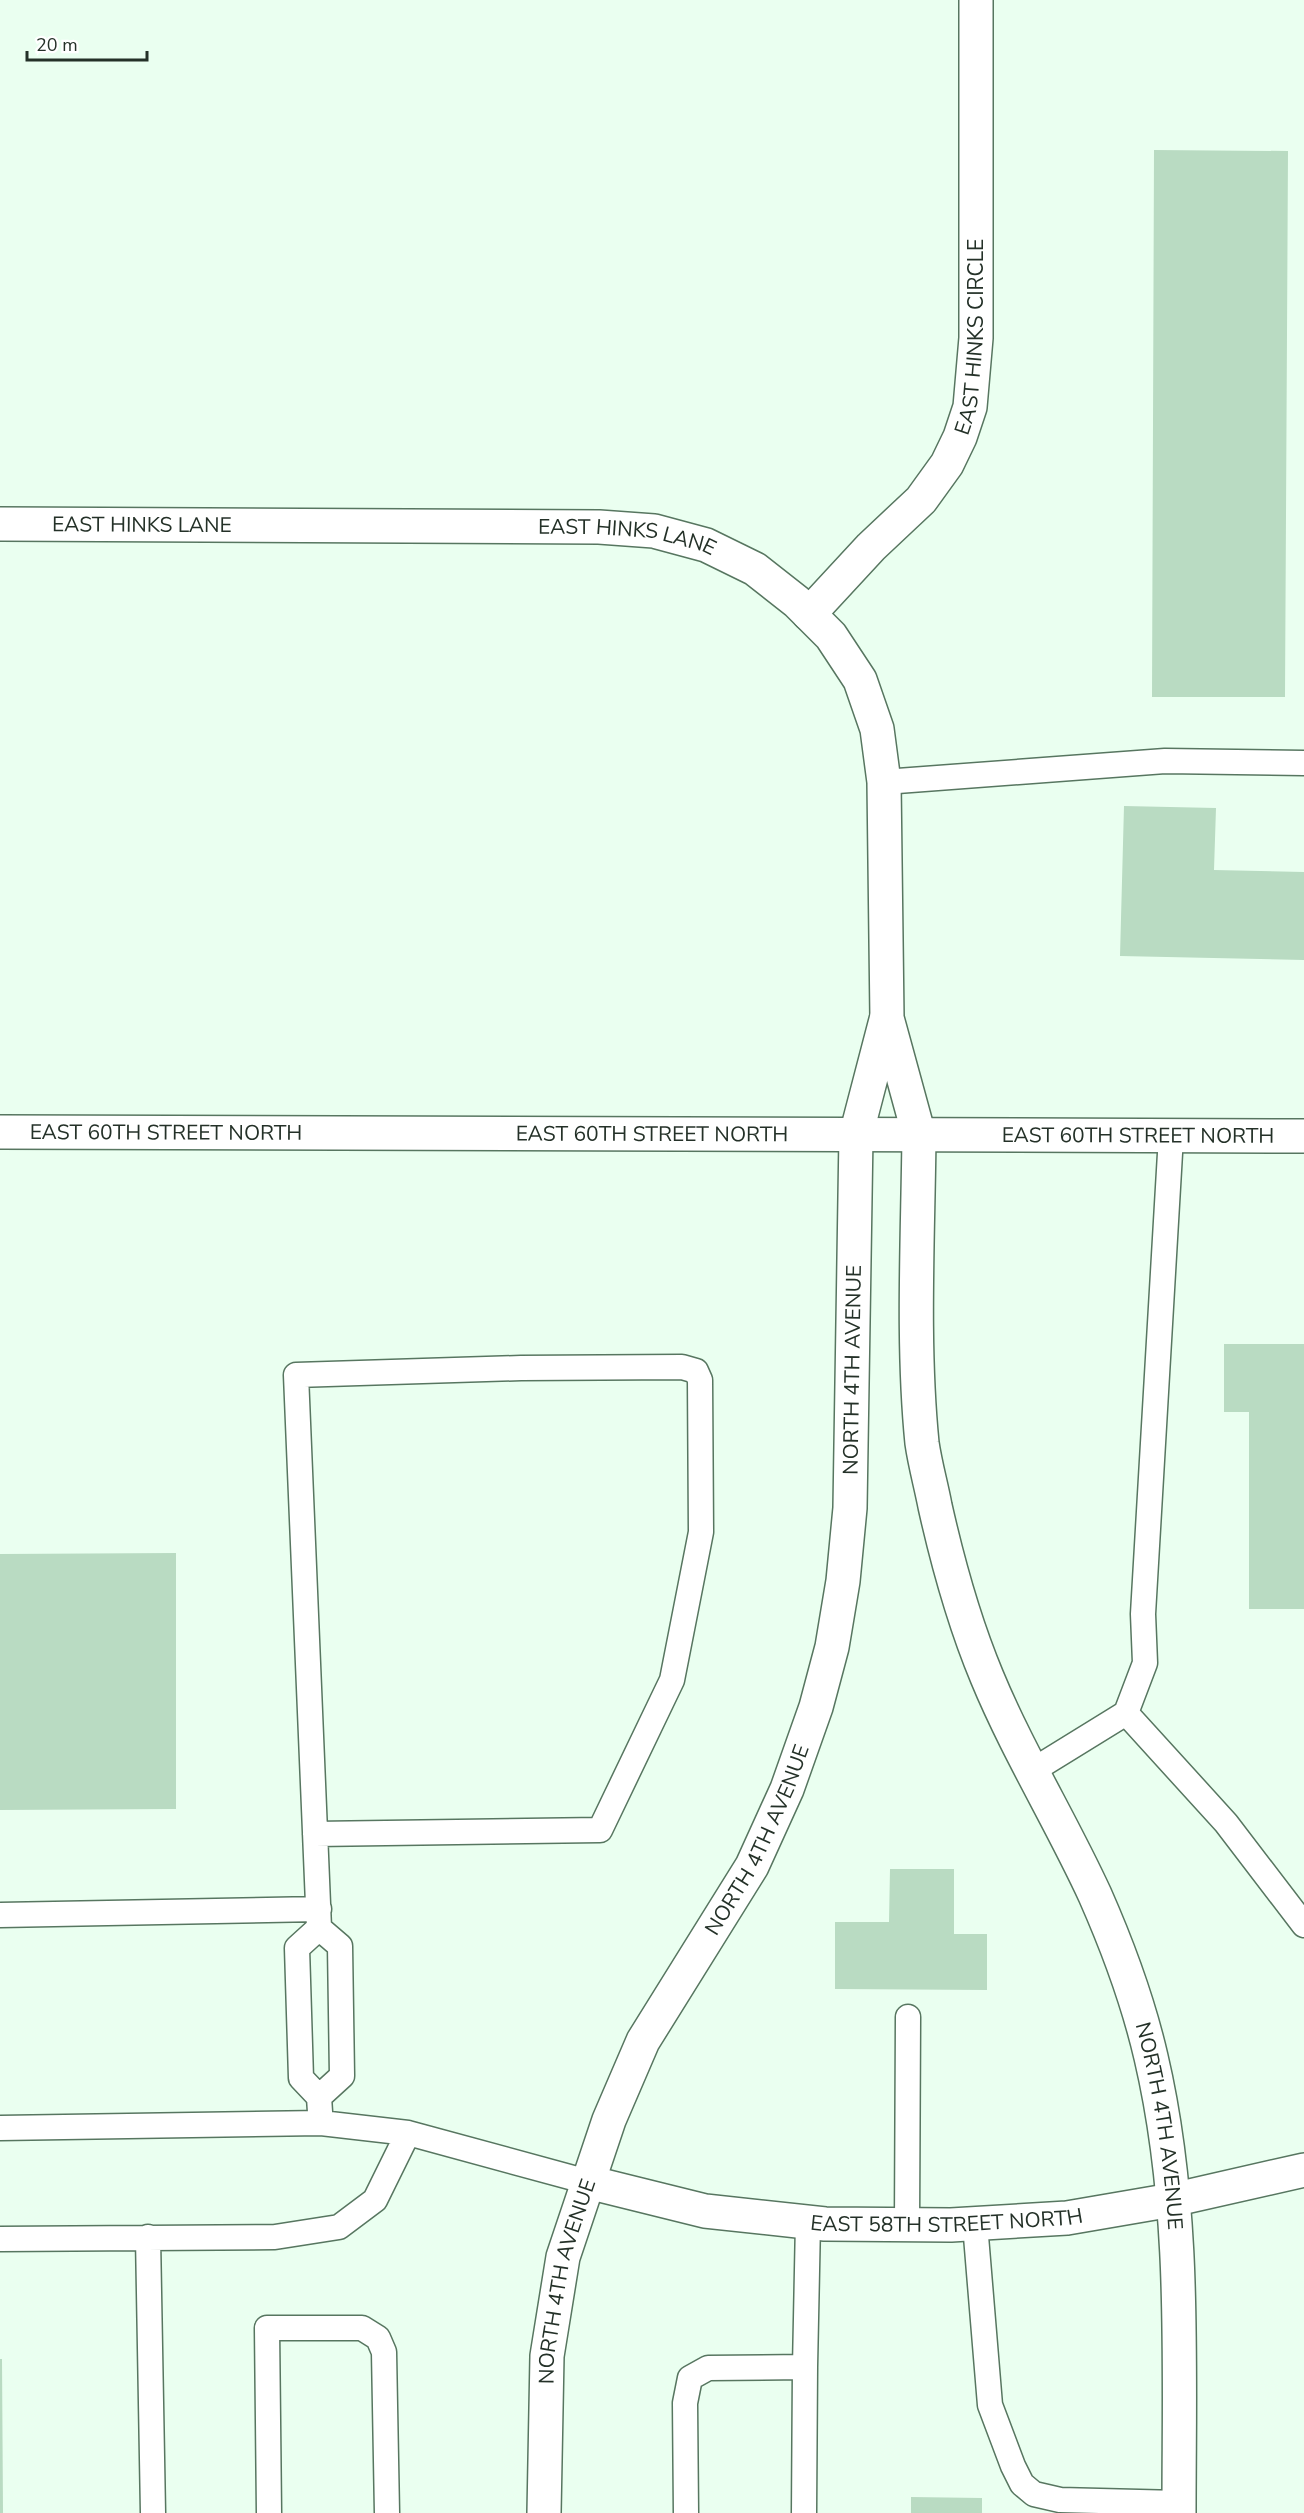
<svg xmlns="http://www.w3.org/2000/svg" width="1304" height="2513" font-family="'Nunito Sans',sans-serif">
<style>
.building{fill:#b9dbc2}
.lines{fill:none;stroke-linecap:round;stroke-linejoin:round}
.service-casing{stroke:#577660;stroke-width:27}
.minor-casing{stroke:#577660;stroke-width:36}
.tertiary-casing{stroke:#577660;stroke-width:36}
.secondary-casing{stroke:#577660;stroke-width:36}
.service{stroke:#fff;stroke-width:24}
.minor{stroke:#fff;stroke-width:33}
.tertiary{stroke:#fff;stroke-width:33}
.secondary{stroke:#fff;stroke-width:33}
.labels{text-anchor:middle;stroke-width:5;stroke-linejoin:round;paint-order:stroke}
.street-label{font-size:21px;fill:#243128;stroke:#fff}
</style>
<rect width="100%" height="100%" fill="#eafff0"/>
<path class="building" d="M1154,150L1288,151L1285,697H1152Z
M1124,806L1216,808L1214,870L1304,872V960L1120,956Z
M1224,1344H1304V1609H1249V1412H1224Z
M176,1553V1809L0,1810V1554Z
M890,1869H954V1934H987V1990L835,1989V1922H889Z
M0,2359H2L3,2513H0Z
M911,2497L982,2498V2513H911Z"/>
<g class="lines">
<defs>
<path id="service" d="M884,782L1165,761L1304,763
M1126,1713L1226,1823L1304,1925
M1032,1771L1126,1713L1145,1663L1143,1614L1171,1136
M315,1834L600,1830L672,1680L701,1532L700,1380L696,1371L682,1367L521,1368L296,1375L319,1928L340,1946L342,2076L319,2097
M0,1915L319,1909
M319,1928L297,1948L301,2078L319,2097L320,2112
M0,2128L321,2123L408,2133L588,2182
M975,2224L990,2405L1013,2466L1022,2484L1034,2494L1060,2500L1179,2503
M907,2225L908,2017
M148,2237L153,2513
M0,2239L275,2237L339,2227L375,2200L408,2133
M269,2513L267,2328H362L378,2338L384,2352L387,2513
M686,2513L685,2403L690,2378L708,2368L805,2367L808,2222
M804,2513L805,2367"/>
<g id="minor">
<path id="s1" d="M0,524L599,527L654,531L706,545L755,569L797,602L831,636L860,680L877,729L884,782L887,1018L919,1135"/>
<path id="s2" d="M809,614L871,547L921,500L947,464L960,437L970,407L976,338V0"/>
<path d="M856,1135L886,1020"/>
<path id="s3" d="M588,2182L705,2211L825,2224L951,2225L1067,2218L1172,2200L1304,2170"/>
</g>
<g id="tertiary">
<path id="s4" d="M919,1135C918,1236 912,1343 922,1443C925,1464 931,1485 935,1506C948,1564 964,1622 987,1677C1018,1752 1061,1821 1095,1895C1118,1947 1138,2001 1151,2057C1186,2206 1179,2361 1179,2513"/>
<path id="s5" d="M544,2513L547,2356L563,2257L609,2120L643,2041L752,1866L787,1789L816,1707L832,1647L843,1581L850,1508L856,1135"/>
</g>
<g id="secondary">
<path id="s6" d="M0,1132L1304,1136"/>
</g>
</defs>
<use href="#service" class="service-casing"/>
<use href="#minor" class="minor-casing"/>
<use href="#tertiary" class="tertiary-casing"/>
<use href="#secondary" class="secondary-casing"/>
<use href="#service" class="service"/>
<use href="#minor" class="minor"/>
<use href="#tertiary" class="tertiary"/>
<use href="#secondary" class="secondary"/>
</g>
<g class="labels">
<g class="street-label">
<text dy="7" stroke="none"><textPath href="#s2" startOffset="336">EAST HINKS CIRCLE</textPath></text>
<text dy="7" stroke="none"><textPath href="#s1" startOffset="142">EAST HINKS LANE</textPath></text>
<text dy="7" stroke="none"><textPath href="#s1" startOffset="628">EAST HINKS LANE</textPath></text>
<text dy="7" stroke="none"><textPath href="#s6" startOffset="166">EAST 60TH STREET NORTH</textPath></text>
<text dy="7" stroke="none"><textPath href="#s6" startOffset="652">EAST 60TH STREET NORTH</textPath></text>
<text dy="7" stroke="none"><textPath href="#s6" startOffset="1138">EAST 60TH STREET NORTH</textPath></text>
<text dy="7" stroke="none"><textPath href="#s5" startOffset="1206">NORTH 4TH AVENUE</textPath></text>
<text dy="7" stroke="none"><textPath href="#s5" startOffset="720">NORTH 4TH AVENUE</textPath></text>
<text dy="7" stroke="none"><textPath href="#s4" startOffset="1036">NORTH 4TH AVENUE</textPath></text>
<text dy="7" stroke="none"><textPath href="#s3" startOffset="363">EAST 58TH STREET NORTH</textPath></text>
<text dy="7" stroke="none"><textPath href="#s5" startOffset="234">NORTH 4TH AVENUE</textPath></text>
</g>
</g>
<path d="M27 51v9h120v-9" fill="none" stroke="#243128" stroke-width="3"/>
<text x="36" y="51" font-size="18" fill="#243128" stroke="#ffffff" stroke-width="4.5" paint-order="stroke">20 m</text>
</svg>
